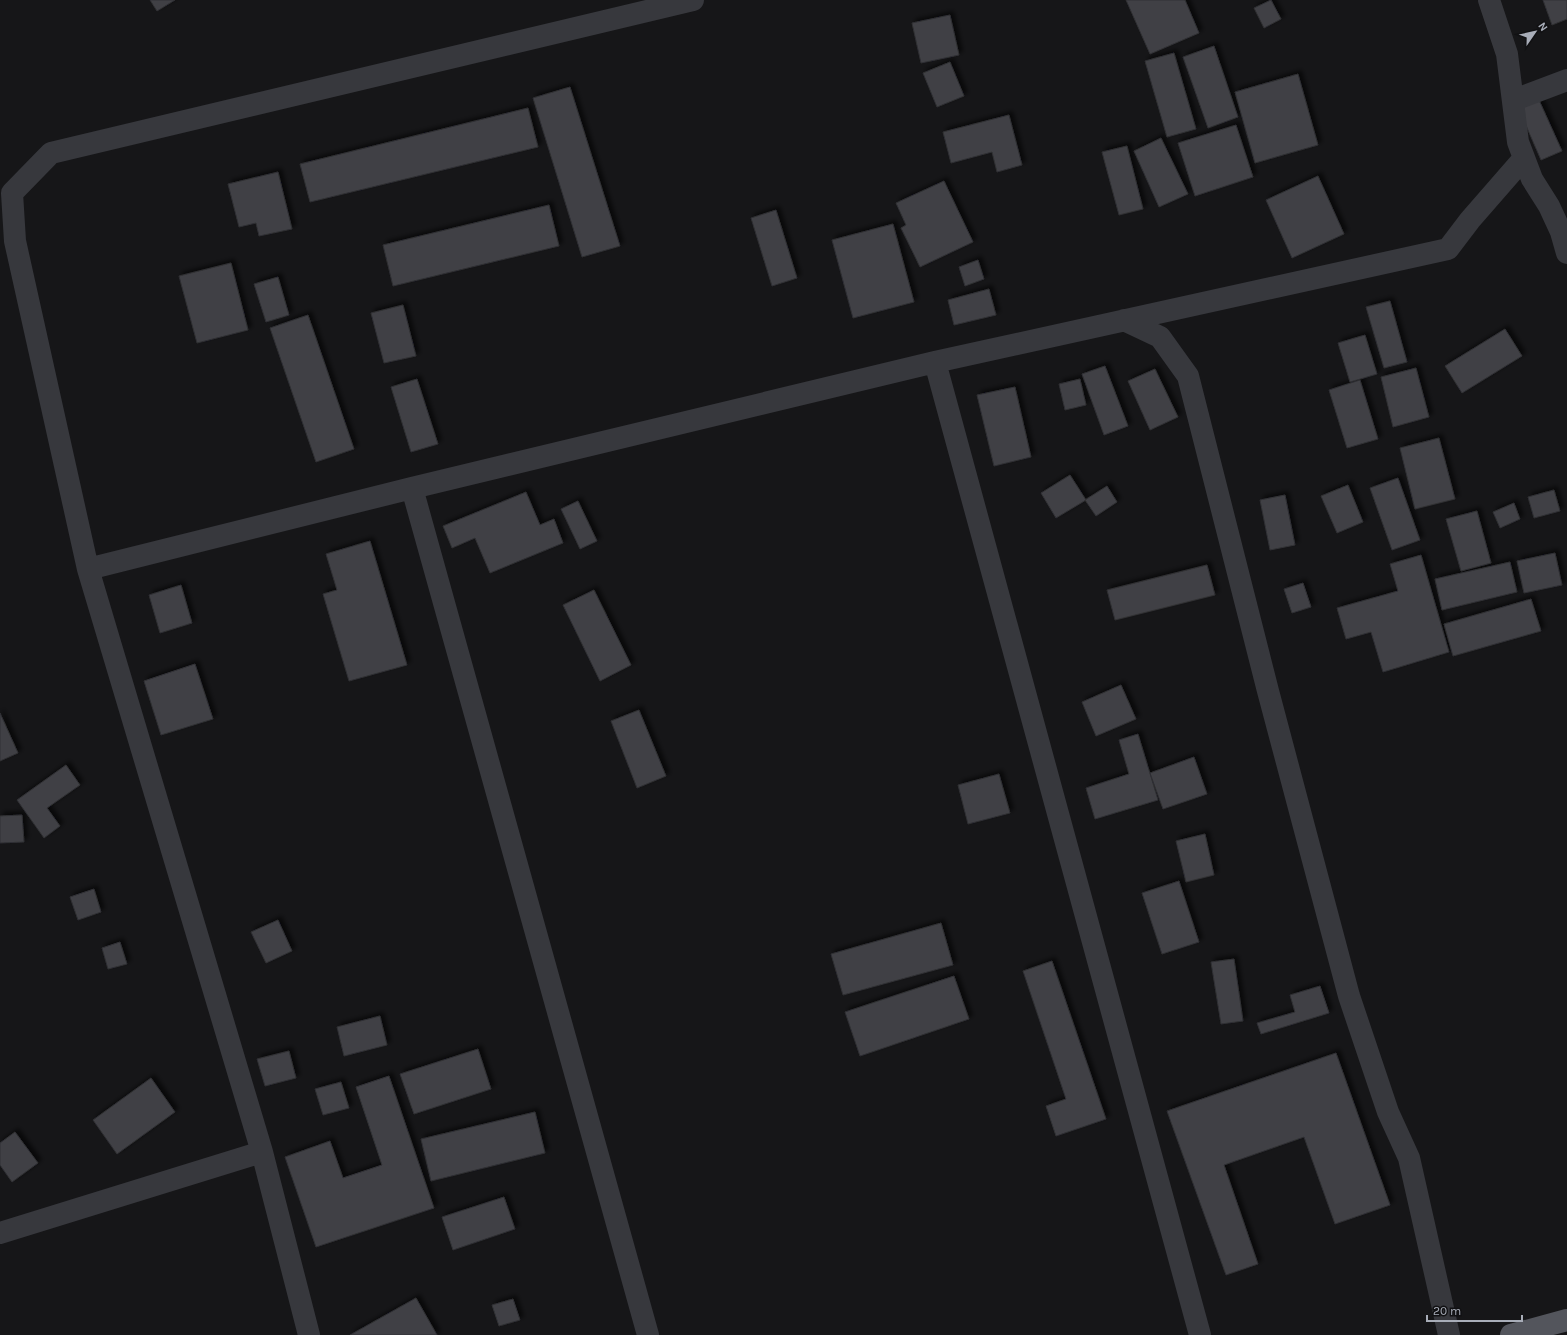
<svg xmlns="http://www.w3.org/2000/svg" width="1567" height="1335" font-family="Karla,sans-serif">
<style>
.building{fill:#404145;stroke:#303034;filter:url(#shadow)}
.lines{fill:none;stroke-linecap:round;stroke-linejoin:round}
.minor{stroke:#37383d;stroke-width:22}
.primary{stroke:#53555c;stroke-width:22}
</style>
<defs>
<filter id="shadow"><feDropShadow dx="3.5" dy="-3.5" stdDeviation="2" flood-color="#0009"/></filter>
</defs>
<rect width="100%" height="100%" fill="#161618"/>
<path class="building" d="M150,0H175L157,11Z
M1126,0H1185L1199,33L1150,54Z
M1271,0L1281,19L1264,28L1254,8Z
M1543,0H1567V19L1552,25Z
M950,15L959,55L921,63L912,23Z
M1214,46L1238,117L1208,128L1183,57Z
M1174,53L1196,129L1167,137L1145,61Z
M950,62L964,96L937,107L923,73Z
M1298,74L1318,145L1255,163L1235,92Z
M570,87L620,246L582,257L533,98Z
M1534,89L1562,151L1541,160L1514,98Z
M528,108L538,147L310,202L300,164Z
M1009,115L1022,165L997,172L992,152L951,163L943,132Z
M1236,125L1253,177L1195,196L1178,143Z
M1161,138L1188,194L1159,207L1134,151Z
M1127,146L1143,209L1119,215L1102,152Z
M278,172L292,229L259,236L256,223L239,227L228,184Z
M1318,176L1344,234L1292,258L1266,200Z
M944,181L973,242L920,267L901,228L906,225L896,203Z
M549,205L559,246L393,286L383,245Z
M776,210L797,278L772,286L751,218Z
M893,224L914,302L853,318L832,240Z
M978,260L984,279L965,286L959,267Z
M231,263L248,330L197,343L179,276Z
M278,277L289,315L266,322L254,284Z
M989,289L996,315L954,325L948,300Z
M1390,301L1407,362L1384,368L1366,307Z
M403,305L416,356L384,363L371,313Z
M308,315L354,449L316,462L270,328Z
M1505,329L1522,356L1462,393L1445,366Z
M1365,335L1377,374L1350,382L1338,343Z
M1105,366L1128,426L1104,435L1082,374Z
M1416,368L1429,417L1393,427L1381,377Z
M1155,369L1178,417L1150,430L1128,381Z
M417,379L438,444L411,452L391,387Z
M1080,379L1086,405L1065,410L1059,384Z
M1360,380L1378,439L1347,448L1329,390Z
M1015,387L1031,457L994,466L977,395Z
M1439,438L1455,499L1415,509L1400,448Z
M1070,475L1086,500L1056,518L1041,493Z
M1398,478L1420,540L1392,550L1370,488Z
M1348,485L1363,522L1337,533L1321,496Z
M1107,486L1117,502L1096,516L1085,500Z
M1554,490L1560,511L1534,518L1528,497Z
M526,492L540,525L554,519L563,543L490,573L475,538L452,548L443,526Z
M1285,495L1295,545L1270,550L1260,500Z
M578,501L597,541L580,549L561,509Z
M1514,503L1520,519L1500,528L1493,512Z
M1477,511L1491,563L1461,571L1446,519Z
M370,541L407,665L349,681L323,594L337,590L326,554Z
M1555,553L1562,585L1524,593L1517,561Z
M1421,555L1449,652L1383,672L1371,632L1346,639L1337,608L1398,591L1390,564Z
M1510,562L1517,592L1442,610L1435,579Z
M1207,565L1215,595L1115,620L1107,590Z
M1303,583L1311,607L1292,613L1284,589Z
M181,585L192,623L160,633L149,595Z
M594,590L631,665L600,681L563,605Z
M1531,599L1541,631L1453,656L1444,624Z
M195,664L213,719L161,735L144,681Z
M1121,685L1136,719L1096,736L1082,702Z
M639,710L666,776L637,788L611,721Z
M0,713L18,753L0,761Z
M1138,734L1158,800L1095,819L1086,788L1129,774L1119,740Z
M1194,757L1207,794L1163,809L1150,773Z
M66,765L80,785L47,808L60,826L44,838L17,800Z
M999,774L1010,813L968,824L958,785Z
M22,815L24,842L0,843V816Z
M1205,834L1214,875L1186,882L1176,841Z
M1179,881L1199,942L1162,954L1142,893Z
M94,889L101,912L78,920L70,897Z
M278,920L292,951L266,963L251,932Z
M941,923L953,965L843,995L831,954Z
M120,942L127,964L108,969L102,948Z
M1234,959L1243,1021L1221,1024L1211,962Z
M1052,961L1106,1119L1056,1136L1046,1106L1066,1099L1023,971Z
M954,976L969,1019L860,1056L845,1012Z
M1320,986L1329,1013L1261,1034L1257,1023L1295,1012L1290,995Z
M380,1016L387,1045L344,1056L337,1027Z
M478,1049L491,1089L414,1114L400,1074Z
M289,1051L296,1078L265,1086L257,1059Z
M1336,1053L1390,1205L1335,1224L1304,1137L1224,1165L1258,1264L1226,1275L1167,1111Z
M389,1076L434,1208L316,1247L285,1157L330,1141L343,1178L382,1165L356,1087Z
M151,1078L175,1112L117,1154L93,1120Z
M341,1082L349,1108L323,1115L315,1089Z
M535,1112L545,1153L431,1181L421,1139Z
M15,1132L38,1163L12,1182L0,1165V1143Z
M504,1197L515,1229L453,1250L442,1217Z
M416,1298L437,1335H350Z
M513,1299L520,1320L499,1326L492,1305Z"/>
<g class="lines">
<path class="minor" d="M1489,0L1507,54L1518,142L1532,179L1549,206L1561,232L1567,253
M1514,100L1567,80
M1124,320L1160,337L1188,376L1268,691L1349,996L1388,1112L1409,1158L1449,1335
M935,362L1200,1335
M412,488L648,1335
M88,569L412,488L935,362L1448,249L1470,220L1524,158
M0,1233L262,1152
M309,1335L262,1152L88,569L15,241L12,193L51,153L693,0"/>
<path class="primary" d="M1511,1335L1567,1320"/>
</g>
<g transform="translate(1535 32) rotate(56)" stroke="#111113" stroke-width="3" paint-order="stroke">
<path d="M0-3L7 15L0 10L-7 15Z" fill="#a8adb8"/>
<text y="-6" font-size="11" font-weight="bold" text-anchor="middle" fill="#a8adb8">N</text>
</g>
<path d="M1427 1315v6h95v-6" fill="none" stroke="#a8adb8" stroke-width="2"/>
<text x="1433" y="1315" font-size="12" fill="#a8adb8" stroke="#111113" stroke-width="3" paint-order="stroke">20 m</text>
</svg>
